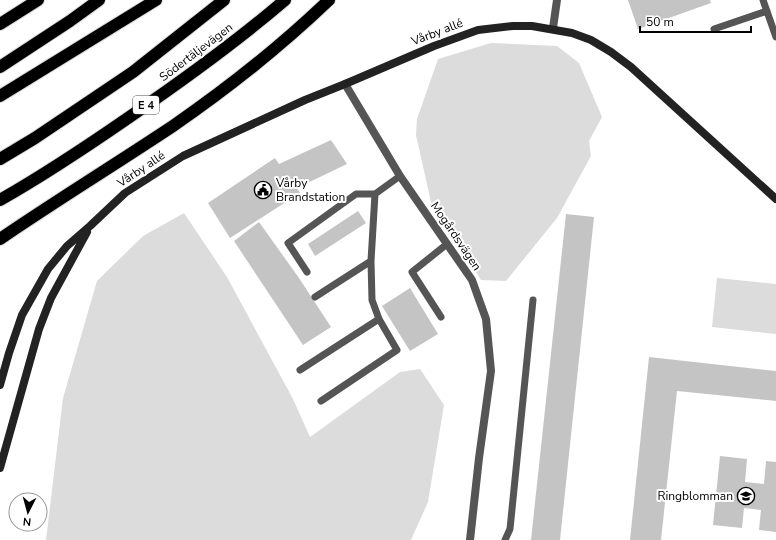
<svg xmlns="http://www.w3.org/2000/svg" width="776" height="540" font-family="'Nunito Sans',sans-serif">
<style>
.green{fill:#dcdcdc}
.building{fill:#c4c4c4}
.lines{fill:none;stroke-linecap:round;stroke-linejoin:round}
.highway-casing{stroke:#dbdbdb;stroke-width:14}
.lane{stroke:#555;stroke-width:7}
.street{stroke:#555;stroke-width:8}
.secondary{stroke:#222;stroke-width:8}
.highway{stroke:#000;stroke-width:12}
.labels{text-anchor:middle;stroke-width:4;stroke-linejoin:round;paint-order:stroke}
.shield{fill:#fff;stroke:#4c4c4c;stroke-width:1}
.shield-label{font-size:11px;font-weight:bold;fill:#000}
.street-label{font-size:12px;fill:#000;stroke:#fff}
.poi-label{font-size:12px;fill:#000;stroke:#fff;text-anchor:start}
</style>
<rect width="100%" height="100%" fill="#fff"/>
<path class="green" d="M491,43L557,46L579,63L602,117L589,141L591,156L557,218L506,281L481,280L431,202L416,135L417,119L438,59Z
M184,213L227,277L293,399L310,437L400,372L420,369L444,405L428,502L411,540H46L63,398L97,281L143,236Z
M717,278L776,284V334L712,327Z"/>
<path class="building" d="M628,0H710L711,3L638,29Z
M331,140L347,164L297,188L300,193L230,238L208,203L275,158L279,164Z
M358,211L366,223L315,256L308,244Z
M566,214L594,217L560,540H531Z
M259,222L299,278L331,327L303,345L234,241Z
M410,288L438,334L410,351L382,306Z
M649,357L776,371V401L677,391L661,540H630Z
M720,456L747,459L745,482L764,484L766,461L776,462V532L759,530L761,510L744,508L742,528L713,525Z"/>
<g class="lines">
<defs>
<path id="highway" d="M0,24L38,0
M0,67L70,21L99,0
M0,96L156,0
M0,159L35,138L133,72L224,0
M0,200C44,175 86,147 128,118C182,81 235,43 285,0
M0,239C57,200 116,164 173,126C228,88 281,46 329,0"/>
</defs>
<use href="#highway" class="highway-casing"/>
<path class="lane" d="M763,0L776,37
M714,29L767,11
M307,272L288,243L356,194H375L400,176
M315,297L371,261L375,194
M441,317L412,272L447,244
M300,370L379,319
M321,401L397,350L379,319L372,300L371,261
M505,540L510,529L533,300"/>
<path class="street" d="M553,28L557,0
M345,84L400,176L472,280L486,319L491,371L479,458L470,540"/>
<path class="secondary" d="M0,385L9,353L22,315L48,269L67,246L90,226L125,193L183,156L305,100L345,84L434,46L478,30L513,26H532L572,33L591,40L611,52L631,67L776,199
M0,468L39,329L51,298L87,232"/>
<use href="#highway" class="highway"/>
</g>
<defs>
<symbol id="civic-ring" viewBox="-11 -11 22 22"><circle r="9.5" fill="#fff" stroke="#000" stroke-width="1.5"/><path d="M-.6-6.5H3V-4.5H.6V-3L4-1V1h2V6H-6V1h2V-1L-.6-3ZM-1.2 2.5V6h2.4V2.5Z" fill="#000"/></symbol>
<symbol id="school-ring" viewBox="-11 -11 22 22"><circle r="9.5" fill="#fff" stroke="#000" stroke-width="1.5"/><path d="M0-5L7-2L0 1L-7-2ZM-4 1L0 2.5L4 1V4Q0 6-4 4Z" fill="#000"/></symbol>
</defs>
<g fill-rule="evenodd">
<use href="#civic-ring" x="253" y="180" width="20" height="20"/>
<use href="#school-ring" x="736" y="486" width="20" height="20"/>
</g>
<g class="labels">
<rect class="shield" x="133" y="96" width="26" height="18" rx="3"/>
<g class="shield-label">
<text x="146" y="109">E 4</text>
</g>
<g class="street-label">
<text transform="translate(437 32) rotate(-21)" y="4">Vårby allé</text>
<text transform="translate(196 52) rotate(-37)" y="4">Södertäljevägen</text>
<text transform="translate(141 169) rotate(-34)" y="4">Vårby allé</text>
<text transform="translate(456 236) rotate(56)" y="4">Mogårdsvägen</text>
</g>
<g class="poi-label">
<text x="276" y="187">Vårby<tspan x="276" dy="14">Brandstation</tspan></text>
<text x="733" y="500" text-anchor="end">Ringblomman</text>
</g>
</g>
<g transform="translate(28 512) rotate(186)"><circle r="19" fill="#ffffff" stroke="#999999"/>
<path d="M0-3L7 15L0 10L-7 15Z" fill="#000000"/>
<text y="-6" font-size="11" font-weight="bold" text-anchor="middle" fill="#000000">N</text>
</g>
<path d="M640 26v6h111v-6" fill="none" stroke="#000000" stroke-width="2"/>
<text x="646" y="26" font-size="12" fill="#000000" stroke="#ffffff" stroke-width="3" paint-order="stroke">50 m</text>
</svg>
